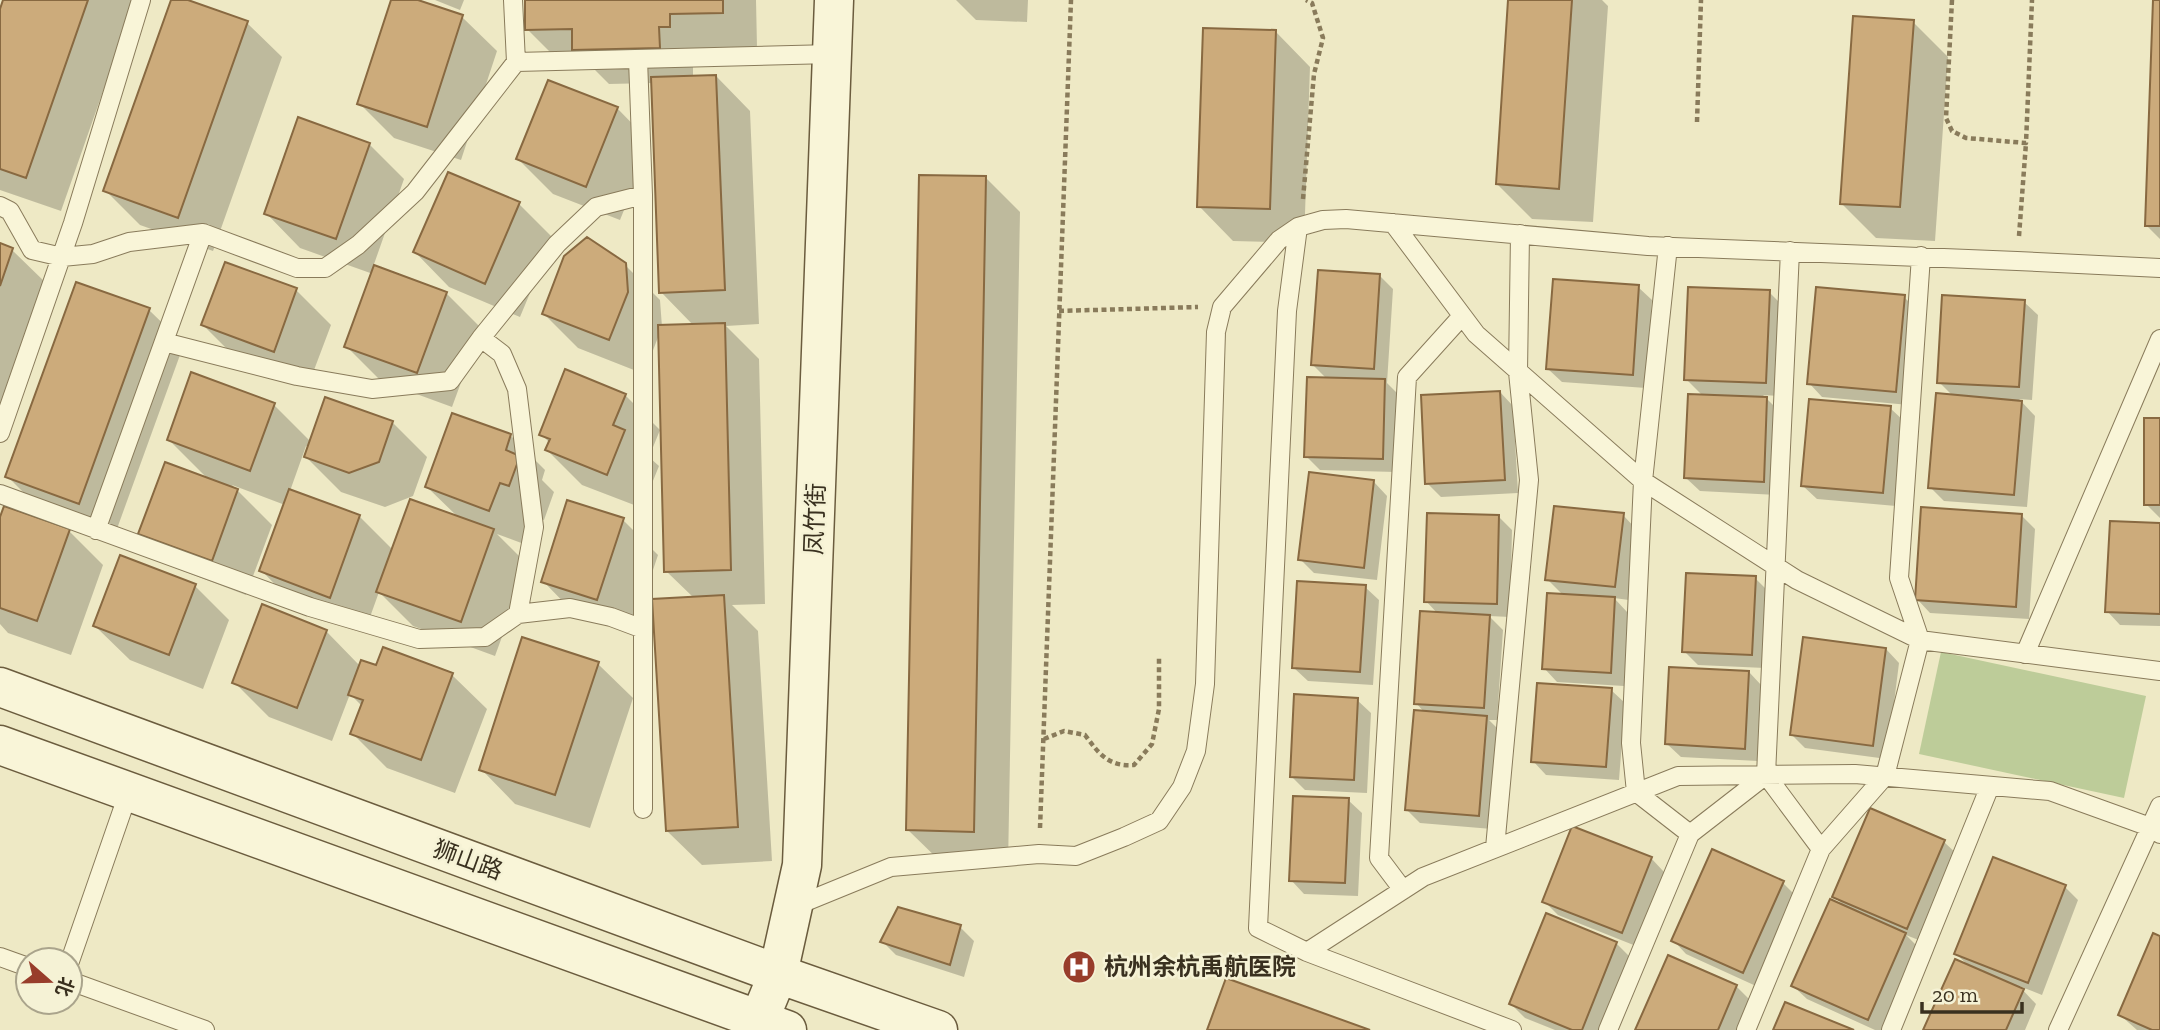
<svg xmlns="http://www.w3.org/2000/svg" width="2160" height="1030" font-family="'Zilla Slab','Noto Sans SC',serif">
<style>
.park{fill:#bdcc99}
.shadow{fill:#0003}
.building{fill:#ccab7b;stroke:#886941;stroke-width:2}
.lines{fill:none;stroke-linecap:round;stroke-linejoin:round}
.lane-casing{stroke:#897b5b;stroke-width:20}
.secondary-casing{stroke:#6b5c3e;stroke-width:41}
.path{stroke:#897b5b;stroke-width:4.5;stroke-dasharray:5 3.5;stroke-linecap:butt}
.lane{stroke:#f9f5d8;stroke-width:18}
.secondary{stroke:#f9f5d8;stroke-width:38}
.labels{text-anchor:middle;stroke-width:5;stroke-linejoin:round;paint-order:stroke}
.street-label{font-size:24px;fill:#39301f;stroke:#f5f2d5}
.poi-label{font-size:24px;font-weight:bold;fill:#39301f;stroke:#f5f2d5;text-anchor:start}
</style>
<rect width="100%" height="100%" fill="#eee9c5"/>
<path class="park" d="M1941,652L2146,696L2124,798L1919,754Z"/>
<path class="shadow" d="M5,0H135L61,211L0,190V14Z
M172,0H183L247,23L282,57L213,251L140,225L105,190Z
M393,0H413L462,17L497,51L461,160L394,138L359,103Z
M435,0H464L460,10Z
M527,0H756L757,47L704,48V61H693V77L716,76L750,111L759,324L726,326L759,359L765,604L732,605L758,631L772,861L702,865L667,831L694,598L666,571L660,332L644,374L578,348L544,314L625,265L660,300L662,327L694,326L661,292L653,83L609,84L588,63L562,64L527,29Z
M956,0H1028L1027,22L976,20Z
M1510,0H1602L1608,6L1593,222L1532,219L1497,184Z
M2155,0H2160V239L2146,225Z
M1913,22L1948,57L1935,241L1876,238L1841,203Z
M1276,32L1310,67L1304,243L1233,241L1199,206Z
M617,108L651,143L620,220L553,194L518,159Z
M369,144L404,179L373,267L446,293L481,328L452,407L381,381L346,346L373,274L300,248L266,213Z
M986,178L1020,212L1008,866L943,864L908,830Z
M519,204L553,238L520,317L449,287L415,252Z
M0,245L12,250L47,284L0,418Z
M226,264L296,290L331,325L308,386L238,360L203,325Z
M1380,276L1393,289L1387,383L1398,394L1396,472L1320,470L1306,456L1327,379L1313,365Z
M1638,287L1652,300L1646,388L1562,382L1548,369Z
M1769,292L1782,305L1779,396L1763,395L1780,412L1777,495L1700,491L1686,478L1703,396L1686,379Z
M1904,297L1918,311L1909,405L1822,397L1809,383Z
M2024,302L2038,315L2032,400L2019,399L2035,416L2027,507L1944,501L1930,487L1953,396L1939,382Z
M149,310L184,344L114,537L42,511L7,476Z
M1500,392L1513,406L1518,493L1441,497L1427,483Z
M625,395L660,430L649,457L659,466L642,508L582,485L547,450L550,443L541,434Z
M274,405L311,442L392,422L427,457L413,496L385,507L341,492L306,457L310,447L306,446L290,491L360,517L393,550L459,518L427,487L453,415L511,436L545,470L542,480L554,492L544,520L534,516L524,544L497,534L528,565L495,656L413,626L379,592L365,631L295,605L261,570L285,505L232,485L272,525L246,595L175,568L140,534L209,480L169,440Z
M1890,408L1904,421L1896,506L1817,499L1803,486Z
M2160,420V518L2146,504Z
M1374,482L1387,496L1377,580L1314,573L1300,559Z
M1623,515L1636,529L1629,600L1614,598L1628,613L1624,686L1557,682L1544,668L1564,596L1547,579Z
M2021,515L2035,529L2029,619L1930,613L1917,599Z
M1498,516L1512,530L1510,617L1489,616L1503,630L1497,720H1489L1500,731L1492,829L1420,823L1406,809L1425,713L1416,703L1438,614L1426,601Z
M623,520L658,555L632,633L577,616L543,581Z
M0,523L69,531L103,565L71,655L8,633L0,624Z
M2160,525V626L2120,625L2107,611Z
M1755,578L1769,592L1765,668L1698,665L1684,651Z
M195,586L229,620L203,689L130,660L95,626Z
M1365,587L1379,600L1373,685L1308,681L1294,668Z
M326,631L360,666L452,675L487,709L455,793L387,768L352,733L362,706L350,694L332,741L269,717L234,682Z
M1886,649L1899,663L1887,759L1805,748L1792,735Z
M598,664L633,698L590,828L515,804L481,769Z
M1749,672L1762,686L1758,761L1681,757L1667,744Z
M1611,690L1625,703L1619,780L1546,775L1533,761Z
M1357,700L1371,713L1367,793L1305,790L1292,777Z
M1348,800L1362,813L1358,896L1304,894L1291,880Z
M1871,810L1944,842L1958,855L1921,941L1906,935L1919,948L1883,1030H1875L1807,999L1793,986L1845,907L1834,896Z
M1651,858L1664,872L1636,946L1558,915L1544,901Z
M1783,883L1796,896L1756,986L1686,954L1673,940Z
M2065,887L2078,900L2042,995L2019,986L2036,1004L2025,1030H1925L1969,966L1956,954Z
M960,927L974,941L964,977L896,955L882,941Z
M2160,938V1030H2137L2120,1015Z
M1616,943L1630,957L1601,1030H1555L1525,1018L1511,1004Z
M1736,986L1750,1000L1737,1030H1637Z"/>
<path class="building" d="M3,0H88L26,178L0,169V9Z
M171,0H188L248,21L178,218L103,191Z
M391,0H418L463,15L427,127L357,104Z
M525,0H723V13L670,14V27H659L660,48L572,50V29L525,30Z
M1508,0H1572L1559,189L1496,184Z
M2153,0H2160V226H2145Z
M1853,16L1914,20L1900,207L1840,204Z
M1203,28L1276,30L1270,209L1197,207Z
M716,75L725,290L659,293L651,77Z
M548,80L618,107L586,187L516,159Z
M298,117L370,143L336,239L264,214Z
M448,172L520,202L485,284L413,252Z
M919,175L986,176L974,832L906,830Z
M587,237L626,263L628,292L609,340L542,314L564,256Z
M0,243L13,248L0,286Z
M225,262L297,288L274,352L201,325Z
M374,265L447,292L417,373L344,347Z
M1318,270L1380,274L1374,369L1311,365Z
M1553,279L1639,285L1633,375L1546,369Z
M76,282L150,308L79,504L5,477Z
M1688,287L1770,290L1766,383L1684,380Z
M1816,287L1905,295L1896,392L1807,384Z
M1942,295L2025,300L2019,387L1937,383Z
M725,323L731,570L664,572L658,325Z
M565,369L626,394L613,425L625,430L607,475L545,450L550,439L539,435Z
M191,372L275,403L250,471L167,440Z
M1307,377L1385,379L1383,459L1304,457Z
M1500,391L1505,480L1425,484L1421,395Z
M1936,393L2022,401L2014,495L1928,488Z
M1688,394L1767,397L1764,482L1684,478Z
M325,397L393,421L379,462L349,473L304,457Z
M1809,399L1891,406L1883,493L1801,486Z
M452,413L511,434L506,450L520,456L509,486L500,483L489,511L425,487Z
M2144,418H2160V505H2144Z
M165,462L238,489L212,561L138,534Z
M1309,472L1374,480L1364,568L1298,560Z
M289,489L360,515L330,598L259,571Z
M410,499L494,529L461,622L376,592Z
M567,500L624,518L597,600L541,582Z
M4,506L70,529L37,621L0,608V517Z
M1554,506L1624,513L1615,587L1545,580Z
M1921,507L2022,514L2016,607L1915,600Z
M1427,513L1499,515L1497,604L1424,602Z
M2110,521L2160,523V614L2105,612Z
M120,555L196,584L169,655L93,626Z
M1686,573L1756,576L1752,655L1682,652Z
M1297,581L1366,585L1360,672L1292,668Z
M1547,593L1615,597L1611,673L1542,669Z
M724,595L738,827L666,831L652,599Z
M262,604L327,630L297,708L232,683Z
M1420,611L1490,615L1484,708L1414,704Z
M522,637L599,662L555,795L479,770Z
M1803,637L1886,648L1873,746L1790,735Z
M383,647L453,673L421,760L350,734L363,700L348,695L361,660L376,665Z
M1669,667L1749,671L1745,749L1665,744Z
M1537,683L1612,688L1606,767L1531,762Z
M1294,694L1358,698L1354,780L1290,777Z
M1414,710L1487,716L1479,816L1405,810Z
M1293,796L1349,798L1345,883L1289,881Z
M1870,808L1945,840L1907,929L1832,897Z
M1572,826L1652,857L1622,933L1542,902Z
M1712,849L1784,881L1743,973L1671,941Z
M1993,857L2066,885L2028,983L1954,954Z
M1830,899L1906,933L1868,1020L1791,986Z
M898,907L961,925L950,965L880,942Z
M1546,913L1617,942L1582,1030H1572L1509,1004Z
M2153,933L2160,936V1030H2152L2118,1015Z
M1668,955L1737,985L1718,1030H1635Z
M1955,959L2024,989L2006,1030H1923Z
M1226,978L1370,1030H1207Z
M1785,1002L1854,1030H1773Z"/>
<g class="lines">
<defs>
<path id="lane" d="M513,0L516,62
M638,59L643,195V809
M0,206L10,211L32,250L62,257L93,254L129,242L203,233L297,268H325L358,245L415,192L516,62L832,54
M1393,223L1476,334L1643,481L1797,580L1920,640L2160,671
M1298,227L1287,311L1258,928L1307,952L1423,877L1678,776L1855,774L2050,791L2150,827L2160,834
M1668,246L1643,481L1631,743L1636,792L1690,834
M164,342L297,376L372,389L450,381L481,338L557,244L596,207L643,195
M0,433L73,223L141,0
M0,494L310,607L419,639L485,637L518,614L534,527L517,389L502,354L481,338
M96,530L203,233
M518,614L570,608L611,617L643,629
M2025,654L2160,339
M1495,848L1529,480L1518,372L1520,234
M1821,849L1885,776L1920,640L1899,578L1921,256
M1403,890L1379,858L1407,377L1462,316
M793,907L891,867L1039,854L1076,856L1124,837L1159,821L1182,787L1196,751L1205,684L1216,332L1222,307L1279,240L1298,227L1323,220L1346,219L1648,246L2017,261L2160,268
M1307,952L1512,1030
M0,957L28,967
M70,961L129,791
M70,981L205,1030
M1608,1030L1690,834L1766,775L1790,251
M1746,1030L1821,849L1766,775
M1891,1030L1990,786
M2058,1030L2160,806"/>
<path id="secondary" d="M0,687L778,974L938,1030
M0,745L787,1030
M755,1030L778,974L802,865L834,0"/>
</defs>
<use href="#lane" class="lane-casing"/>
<use href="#secondary" class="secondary-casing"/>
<path class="path" d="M1952,0L1946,118L1952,131L1966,138L2026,143L2032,0
M1697,122L1701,0
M1303,199L1314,74L1323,38L1312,3L1306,0
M2019,236L2026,143
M1059,311L1198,307
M1044,739L1064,731L1085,735C1099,754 1109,767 1134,765L1152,744L1159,709V657
M1040,828L1071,0"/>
<use href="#lane" class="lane"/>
<use href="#secondary" class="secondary"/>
</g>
<defs>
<symbol id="hospital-disc" viewBox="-11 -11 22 22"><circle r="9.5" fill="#983d2b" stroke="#f5f2d5"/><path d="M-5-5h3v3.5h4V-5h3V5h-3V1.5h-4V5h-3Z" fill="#fff"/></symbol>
</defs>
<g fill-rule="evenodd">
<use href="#hospital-disc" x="1060" y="948" width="38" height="38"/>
</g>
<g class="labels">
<g class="street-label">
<text transform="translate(815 519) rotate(-88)" y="8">凤竹街</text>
<text transform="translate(468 860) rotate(20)" y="8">狮山路</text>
</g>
<g class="poi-label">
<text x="1104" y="975">杭州余杭禹航医院</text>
</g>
</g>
<g transform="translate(49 981) rotate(110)"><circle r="33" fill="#f5f2d5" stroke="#aaa48c" stroke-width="2"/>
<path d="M0-5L12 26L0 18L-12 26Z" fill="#983d2b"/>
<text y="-10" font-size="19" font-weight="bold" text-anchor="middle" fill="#39301f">北</text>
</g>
<path d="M1922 1002v10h100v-10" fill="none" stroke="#39301f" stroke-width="3.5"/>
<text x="1932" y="1002" font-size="21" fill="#39301f" stroke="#f5f2d5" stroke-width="5" paint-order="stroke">20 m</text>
</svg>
